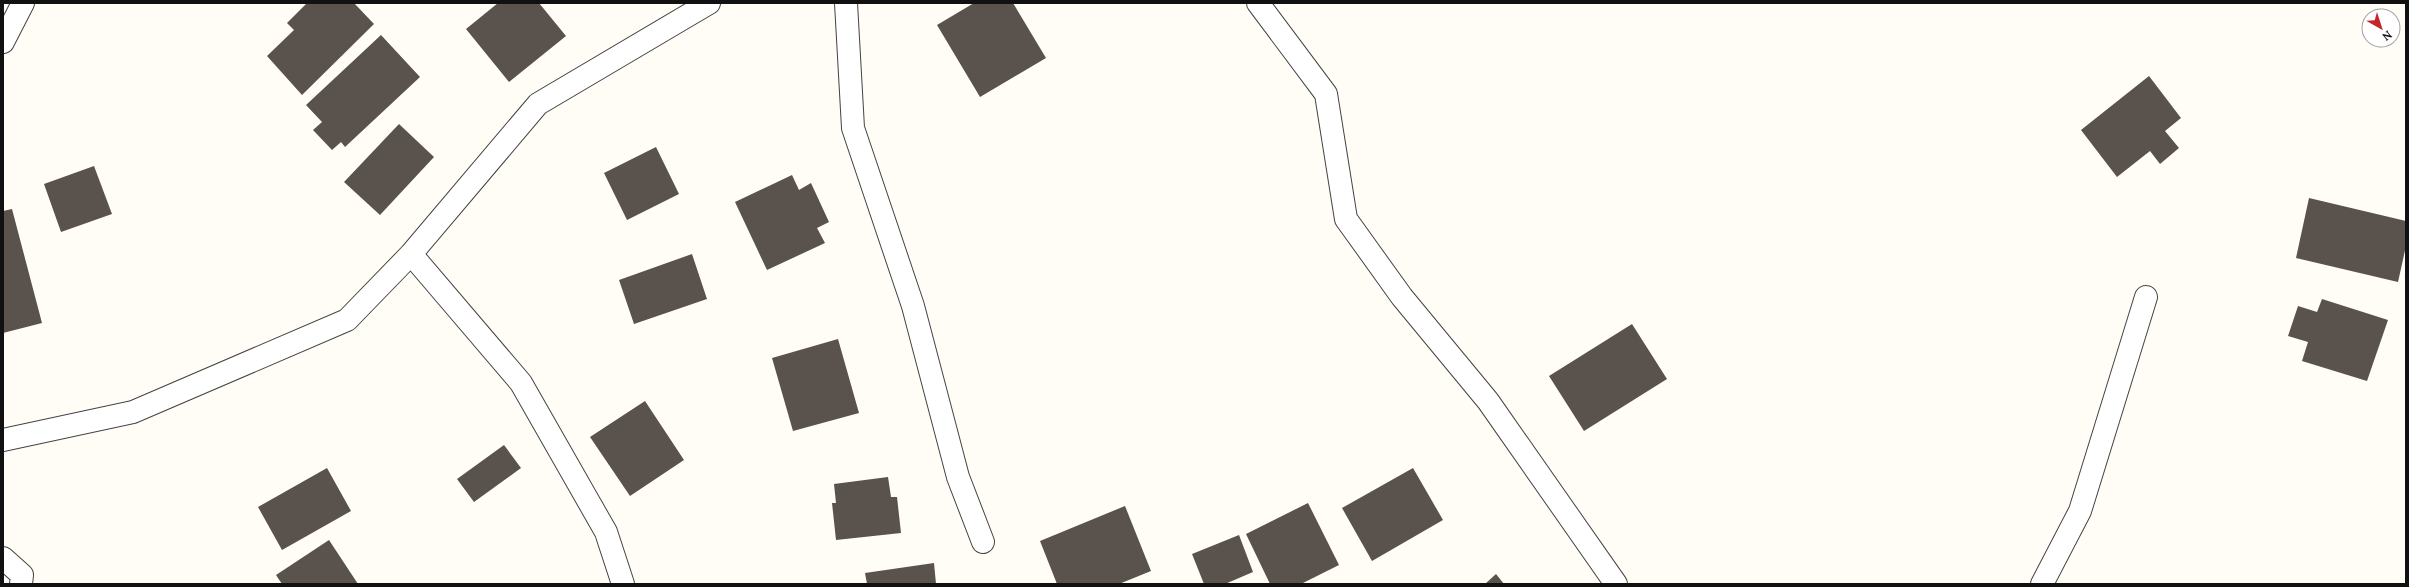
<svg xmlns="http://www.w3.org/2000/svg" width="2409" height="587" font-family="Lora,serif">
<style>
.building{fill:#5a524d}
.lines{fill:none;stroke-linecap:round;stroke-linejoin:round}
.minor-casing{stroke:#444;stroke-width:24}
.minor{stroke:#fff;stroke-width:22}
</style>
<rect width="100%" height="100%" fill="#fffdf5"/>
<path class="building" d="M307,3H354L374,24L302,95L267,56L294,30L287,23Z
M498,3H539L566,36L509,82L466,29Z
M974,3H1013L1046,58L980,97L937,25Z
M381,35L420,77L345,147L341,142L332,150L313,130L322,122L306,105Z
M2149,76L2181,118L2165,131L2179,148L2160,164L2150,151L2117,177L2081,130Z
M399,124L434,157L380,215L344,182Z
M656,147L679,194L627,220L604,173Z
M94,166L112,214L61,232L44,184Z
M792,175L799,190L811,183L829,222L817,228L825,243L767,270L735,202Z
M2309,198L2406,221V246L2398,282L2296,258Z
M12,209L42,323L3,333V211Z
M692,254L707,299L634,324L619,280Z
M2322,299L2388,320L2367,381L2302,361L2308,342L2288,336L2298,306L2317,312Z
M1632,324L1667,379L1584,431L1549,376Z
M838,339L859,413L793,431L772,358Z
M645,401L684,460L630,496L590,437Z
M504,445L521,468L474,502L457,479Z
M327,468L351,511L282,550L258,507Z
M1413,468L1443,520L1372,561L1342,508Z
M888,477L891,497H897L901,533L836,540L832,503H836L834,484Z
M1308,503L1339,565L1301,584H1270L1246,534Z
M1125,506L1151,571L1119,584H1057L1040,541Z
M1239,535L1253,572L1225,584H1204L1192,554Z
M329,540L358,584H282L276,575Z
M934,563L936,584H867L865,573Z
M1496,574L1504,584H1485Z"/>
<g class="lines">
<defs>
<path id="minor" d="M846,3L853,128L913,306L958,477L983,542
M1258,3L1326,94L1346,219L1402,297L1488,401L1616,584
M3,42L23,3
M411,254L521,383L606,532L623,584
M3,440L133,412L347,320L411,254L538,104L709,3
M3,558L22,575L21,584
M2042,584L2080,511L2146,297"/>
</defs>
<use href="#minor" class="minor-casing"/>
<use href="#minor" class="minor"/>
</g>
<rect width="2409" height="587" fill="none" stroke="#111111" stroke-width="8"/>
<g transform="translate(2381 28) rotate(141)"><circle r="19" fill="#ffffff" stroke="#a0a0a0"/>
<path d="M0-3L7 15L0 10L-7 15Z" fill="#c4262e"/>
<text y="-6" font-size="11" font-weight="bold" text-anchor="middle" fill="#111111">N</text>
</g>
</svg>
